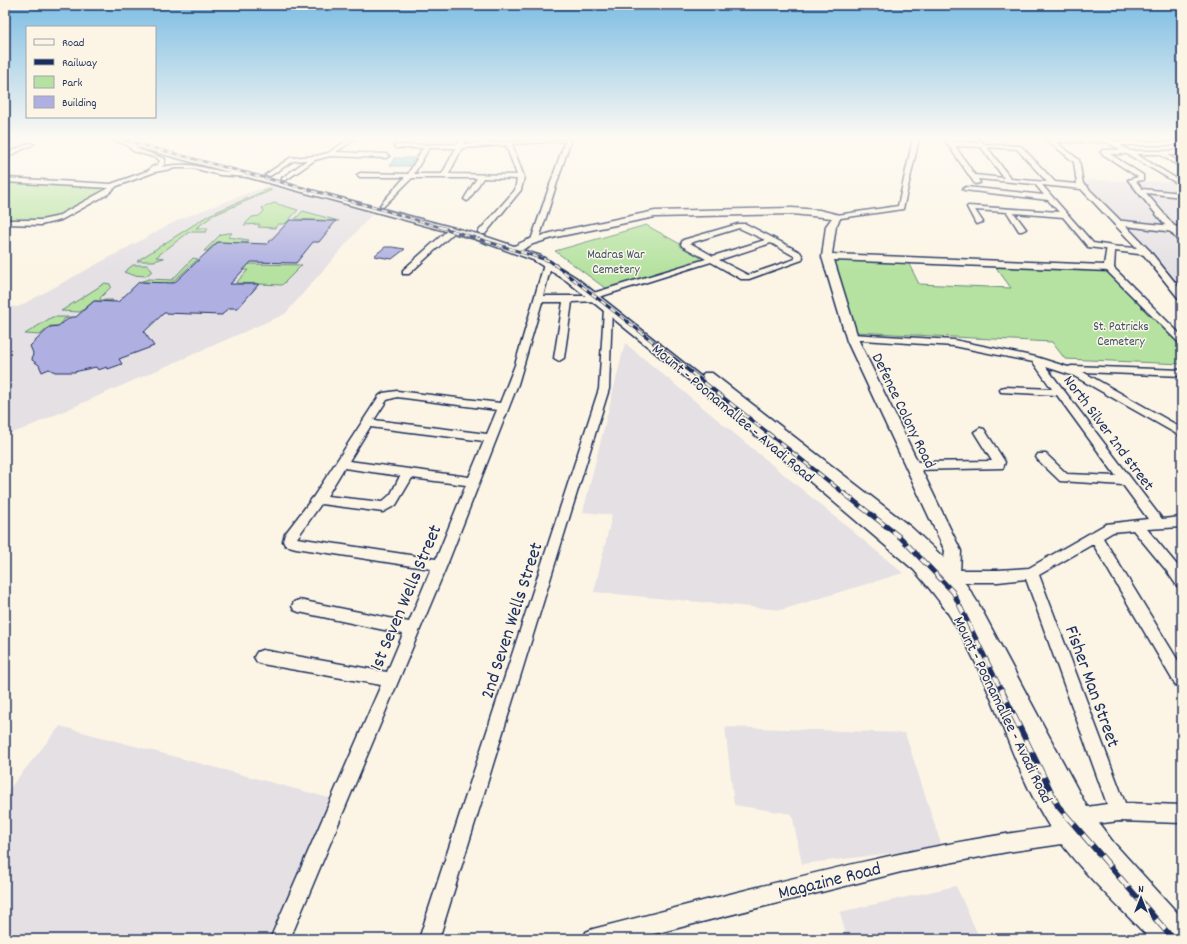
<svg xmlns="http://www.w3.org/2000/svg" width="1187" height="944" font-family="Dekko,sans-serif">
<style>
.built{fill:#e5e0e4}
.green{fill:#b5e2a0;stroke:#68887f}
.water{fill:#7dcbdc;stroke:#568daa}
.building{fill:#afb0e1;stroke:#1b2f5e}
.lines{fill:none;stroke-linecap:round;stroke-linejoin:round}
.minor-casing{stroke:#1b2f5e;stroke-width:3}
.major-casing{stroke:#1b2f5e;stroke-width:3}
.minor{fill:#fcf5e5;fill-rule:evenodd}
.major{fill:#fcf5e5;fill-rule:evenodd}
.rail-far4-casing{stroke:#1b2f5e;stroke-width:2.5}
.rail-far3-casing{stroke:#1b2f5e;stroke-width:3}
.rail-far2-casing{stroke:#1b2f5e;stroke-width:4}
.rail-far1-casing{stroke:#1b2f5e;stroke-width:5}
.rail-casing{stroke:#1b2f5e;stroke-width:6}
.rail-far4{stroke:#fcf5e5;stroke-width:1.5;stroke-dasharray:5;stroke-linecap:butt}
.rail-far3{stroke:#fcf5e5;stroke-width:2;stroke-dasharray:6;stroke-linecap:butt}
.rail-far2{stroke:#fcf5e5;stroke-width:2.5;stroke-dasharray:8;stroke-linecap:butt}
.rail-far1{stroke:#fcf5e5;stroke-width:3.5;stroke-dasharray:10;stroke-linecap:butt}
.rail{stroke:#fcf5e5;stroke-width:4.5;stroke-dasharray:14;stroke-linecap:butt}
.labels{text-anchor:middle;stroke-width:3;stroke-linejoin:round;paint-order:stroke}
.far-park-label{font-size:13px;fill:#3a536b;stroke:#fcf5e5}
.street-label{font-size:16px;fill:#1b2f5e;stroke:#fcf5e5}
.near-street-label{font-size:19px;fill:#1b2f5e;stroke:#fcf5e5}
</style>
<rect width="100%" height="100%" fill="#fcf5e5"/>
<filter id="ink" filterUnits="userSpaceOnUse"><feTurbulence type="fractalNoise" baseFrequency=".025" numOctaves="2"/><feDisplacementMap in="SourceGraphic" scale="8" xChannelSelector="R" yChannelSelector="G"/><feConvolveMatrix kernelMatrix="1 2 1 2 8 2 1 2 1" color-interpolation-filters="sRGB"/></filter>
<g filter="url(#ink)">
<path class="built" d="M1083,180L1182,182V282L1168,278Z
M269,185L373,213L285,314L21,430L5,435V306L18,307L180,219Z
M625,343L903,573L781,610L594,592L612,515L583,512Z
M60,726L333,799L339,793L267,939H5V794Z
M725,727L905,733L942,847L802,864L792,814L734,805Z
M956,886L980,939H847L840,912Z"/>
<path class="green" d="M5,181L109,188L52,220H5Z
M269,189L272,190L214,215L196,228H208L206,232H189L156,257L164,258L154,261H137L209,215Z
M274,203L298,210L285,224H278L275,228L258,227L260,224L244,225L252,217L259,216L264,211L262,208Z
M303,211L339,221L295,219Z
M646,225L707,259L609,291L555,251Z
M229,233H232L228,237L249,240L247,243L217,242L207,251H204L221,234Z
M193,258L198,259L156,297L168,283L139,282L149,279L172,280Z
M833,259L908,262L919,284L1011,288L995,266L1109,270L1182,342V364L1065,359L1052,342L855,332Z
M247,264L302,265L282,285L236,283L248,270H241Z
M133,265H148L152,271L146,276L132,275L124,272Z
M105,283L110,284L111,287L100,298L101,300H113L112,301H94L80,312L61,311Z
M52,317H70L64,319L60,326H50L40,335L25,334Z"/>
<path class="water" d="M394,158H414L410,166H390Z"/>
<path class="building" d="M290,220L336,221L319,242H313L296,263L251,262L230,284H259L238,308H228L222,315L164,313L144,332L154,346L119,359L122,364L108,369L107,367L98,370L96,367L74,372H55L49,369L42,372L39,365L32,360L33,353L30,346L50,327L58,326L71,317H76L94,301L118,302L139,282L174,283L218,242L267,244Z
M385,247H392L405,249L392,259L374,256Z"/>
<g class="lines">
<defs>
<path id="minor" d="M349,139H355L336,152L386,154L389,156L386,158L330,156L315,160L286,180H282V178L307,160L293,161L270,176L265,175L290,158L316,156L328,153Z
M461,139L466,140L464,144L571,139L538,242L531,240L565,141L512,144L524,177L521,190L485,234H482L478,232L515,190L517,179L483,178L469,200L467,201L464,199L477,178H412L383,207L380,205L381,204L405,177H360L357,175L360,173L408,174L423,148H396L394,145L458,144ZM506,145L517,175L449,174L462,148ZM429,148H456L442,174H414Z
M913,139H919L903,209L834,219V215H837L898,206Z
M944,139H950L952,142L978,143L976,141L979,139L984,144L1021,146L1055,182L1077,184L1074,162L1046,139H1111L1114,141L1176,142L1174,145H1120L1130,151H1182V155H1167L1182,163V168L1159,154H1136L1177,179L1178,180L1175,182L1127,154H1110L1143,175V180L1136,181L1142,189L1182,193V197L1146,193L1182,235V242H1179L1128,180L1138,177L1101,153V151L1103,150H1121L1107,142H1056L1079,160L1083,184L1087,186L1088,188L1120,220V224H1114L1081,189L1042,185L1093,243L1113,246V250L1088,247L1063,217L1014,213L1026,229L1022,231H1019L1007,212L975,210L983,222L976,224L967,207L968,206L1059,212L1048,200L964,190L963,189L966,187L1044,195L1035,184L978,179L980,183L975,184ZM955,146L981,147L1004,178L975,175ZM987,147L1017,149L1047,182L1011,179Z
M126,142H130L138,149L165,159L164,165L161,167C188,162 194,166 220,171C229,173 239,172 248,173L251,175L248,177L220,175L193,168H176L155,172L117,186L108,194L61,220L41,225L5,224V220H41L56,217L109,188L5,182V178L111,184L150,170V168L158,164L160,161L157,158L133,151L126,144Z
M29,143L34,144L5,158V154Z
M738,224H746L800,252L803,257L802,260L749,279H741L711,262L599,297L600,299L599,301L572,302L564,358L559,361L554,358L563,302H542L518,384L447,565L290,939H270L381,685L262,664L257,662L254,657L257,652L262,650L387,672L403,634L299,612L294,610L292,606L294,602L299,600L409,622L431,569L296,548L285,545L283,541L285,534L314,496L379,396L383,393L397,391L500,403L515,365L545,261L552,263L543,296H589L590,294L706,259L682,246L681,244L683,240ZM739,228L765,240L713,256L690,243ZM771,243L794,256L795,259L748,275L719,260ZM397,397L497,410L487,434L374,420L387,400ZM370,427L484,441L469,477L349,461ZM344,468L400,476L391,494L382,502L327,496ZM412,478L466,485L436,559L297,538L321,504L383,512L396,505Z
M450,228L457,230L409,274H403V270Z
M1143,250H1149L1182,291V300L1179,299L1143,254Z
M1106,266H1112L1182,336V344L1179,343L1106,270Z
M608,306L612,309L609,389L439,939H419L599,389L604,309Z
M851,334L954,340L1036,357L1068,367L1072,366L1182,370V376L1083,372L1182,428V437L1074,376L1046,367L1162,519L1182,517V527L1147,529L1182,571V588L1177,586L1166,570L1133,530L1113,532L1103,538L1182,667V688L1176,686L1093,544L1039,575L1125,803L1182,805V823L1119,821L1080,826L1073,824L1071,817L1073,810L1080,808L1107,804L1026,579L998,582H951L946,580L944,576L946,572L951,570H998L1029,568L1106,524L1148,519L1123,485L1060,481L1038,460L1036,457L1038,454H1046L1067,474L1116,476L1057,395L1001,392L1000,390L1001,388L1005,387L1052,389L1033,362L954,346L848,339V335Z
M980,428L984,429L1005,462L1003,468L913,470L907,466L913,462L992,461L974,432Z
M1069,825L1076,827L1078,834L1076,841L1069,843L1007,852L901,872L634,939H583L586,932L593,929C751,889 908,845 1069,825Z"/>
<path id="major" d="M107,139H118L481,235L514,246L527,240L554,232L655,211L792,208L819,210L840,215L841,217L836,226L832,254L1104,265L1107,246L1137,248L1114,224V220L1182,227V233L1126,226L1151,252L1146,255L1115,251L1114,268L1109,271L834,260L859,341L961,551L960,575L978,603L1088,809L1113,842L1182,918V939H1150C1116,903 1071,863 1046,821C1010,761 994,691 959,631C946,608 931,590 914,570L727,411L567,281L533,260L475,239ZM792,214L832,218L826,226L822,257L847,341L945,551L944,558L912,528L712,373H704L702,376L704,379L575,277L541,256L522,250L533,244L556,237L655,217ZM756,421L900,536L923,557Z"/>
</defs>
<use href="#minor" class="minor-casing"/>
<use href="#major" class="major-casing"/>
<use href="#minor" class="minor"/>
<use href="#major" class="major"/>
<defs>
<path id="rail-far4" d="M120,139L383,210L443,228"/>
<path id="rail-far3" d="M440,227L550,261L656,344"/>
<path id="rail-far2" d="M654,343L846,495"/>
<path id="rail-far1" d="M845,494L901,538L953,592L1001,690"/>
<path id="rail" d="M1001,689L1058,806L1173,939"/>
</defs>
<use href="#rail-far4" class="rail-far4-casing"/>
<use href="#rail-far3" class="rail-far3-casing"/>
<use href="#rail-far2" class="rail-far2-casing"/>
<use href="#rail-far1" class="rail-far1-casing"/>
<use href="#rail" class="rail-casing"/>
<use href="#rail-far4" class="rail-far4"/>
<use href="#rail-far3" class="rail-far3"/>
<use href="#rail-far2" class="rail-far2"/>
<use href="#rail-far1" class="rail-far1"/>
<use href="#rail" class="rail"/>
</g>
</g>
<linearGradient id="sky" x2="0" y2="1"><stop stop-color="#7dbde3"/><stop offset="0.51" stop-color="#fefaf3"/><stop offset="1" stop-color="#fefaf3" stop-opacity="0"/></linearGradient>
<rect width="1187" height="271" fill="url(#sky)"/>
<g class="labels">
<g class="far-park-label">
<text x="616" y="258">Madras War<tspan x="616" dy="15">Cemetery</tspan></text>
<text x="1121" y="330">St. Patricks<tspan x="1121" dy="15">Cemetery</tspan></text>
</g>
<g class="street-label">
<text transform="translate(905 410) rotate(64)" y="6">Defence Colony Road</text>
<text transform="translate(734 412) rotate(40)" y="6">Mount - Poonamallee - Avadi Road</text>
<text transform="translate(1110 432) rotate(53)" y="6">North Silver 2nd street</text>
<text transform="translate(1004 709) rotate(64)" y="6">Mount - Poonamallee - Avadi Road</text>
</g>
<g class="near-street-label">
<text transform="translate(404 597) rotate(-67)" y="7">1st Seven Wells Street</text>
<text transform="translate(510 620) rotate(-72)" y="7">2nd Seven Wells Street</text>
<text transform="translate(1094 686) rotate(70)" y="7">Fisher Man Street</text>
<text transform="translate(829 879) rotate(-14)" y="7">Magazine Road</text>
</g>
</g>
<rect width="1187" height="944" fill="none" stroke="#fcf5e5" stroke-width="20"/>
<rect x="10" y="10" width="1167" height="924" fill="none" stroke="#1b2f5e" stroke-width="1.5" filter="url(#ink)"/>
<rect x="26" y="26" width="130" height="92" fill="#fcf5e5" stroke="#a2a6af"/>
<rect x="34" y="39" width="20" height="6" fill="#fcf5e5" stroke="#a2a6af"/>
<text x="62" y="46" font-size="12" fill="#1b2f5e">Road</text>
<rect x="34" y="59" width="20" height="6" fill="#1b2f5e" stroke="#a2a6af"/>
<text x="62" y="66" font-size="12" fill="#1b2f5e">Railway</text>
<rect x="34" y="76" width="20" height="12" fill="#b5e2a0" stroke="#a2a6af"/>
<text x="62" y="86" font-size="12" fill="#1b2f5e">Park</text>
<rect x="34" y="96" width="20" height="12" fill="#afb0e1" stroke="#a2a6af"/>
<text x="62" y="106" font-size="12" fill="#1b2f5e">Building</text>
<g transform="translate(1141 898)" stroke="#fcf5e5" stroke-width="3" paint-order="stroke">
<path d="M0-3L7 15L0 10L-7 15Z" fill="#1b2f5e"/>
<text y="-6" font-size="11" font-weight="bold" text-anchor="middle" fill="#1b2f5e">N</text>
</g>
</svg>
